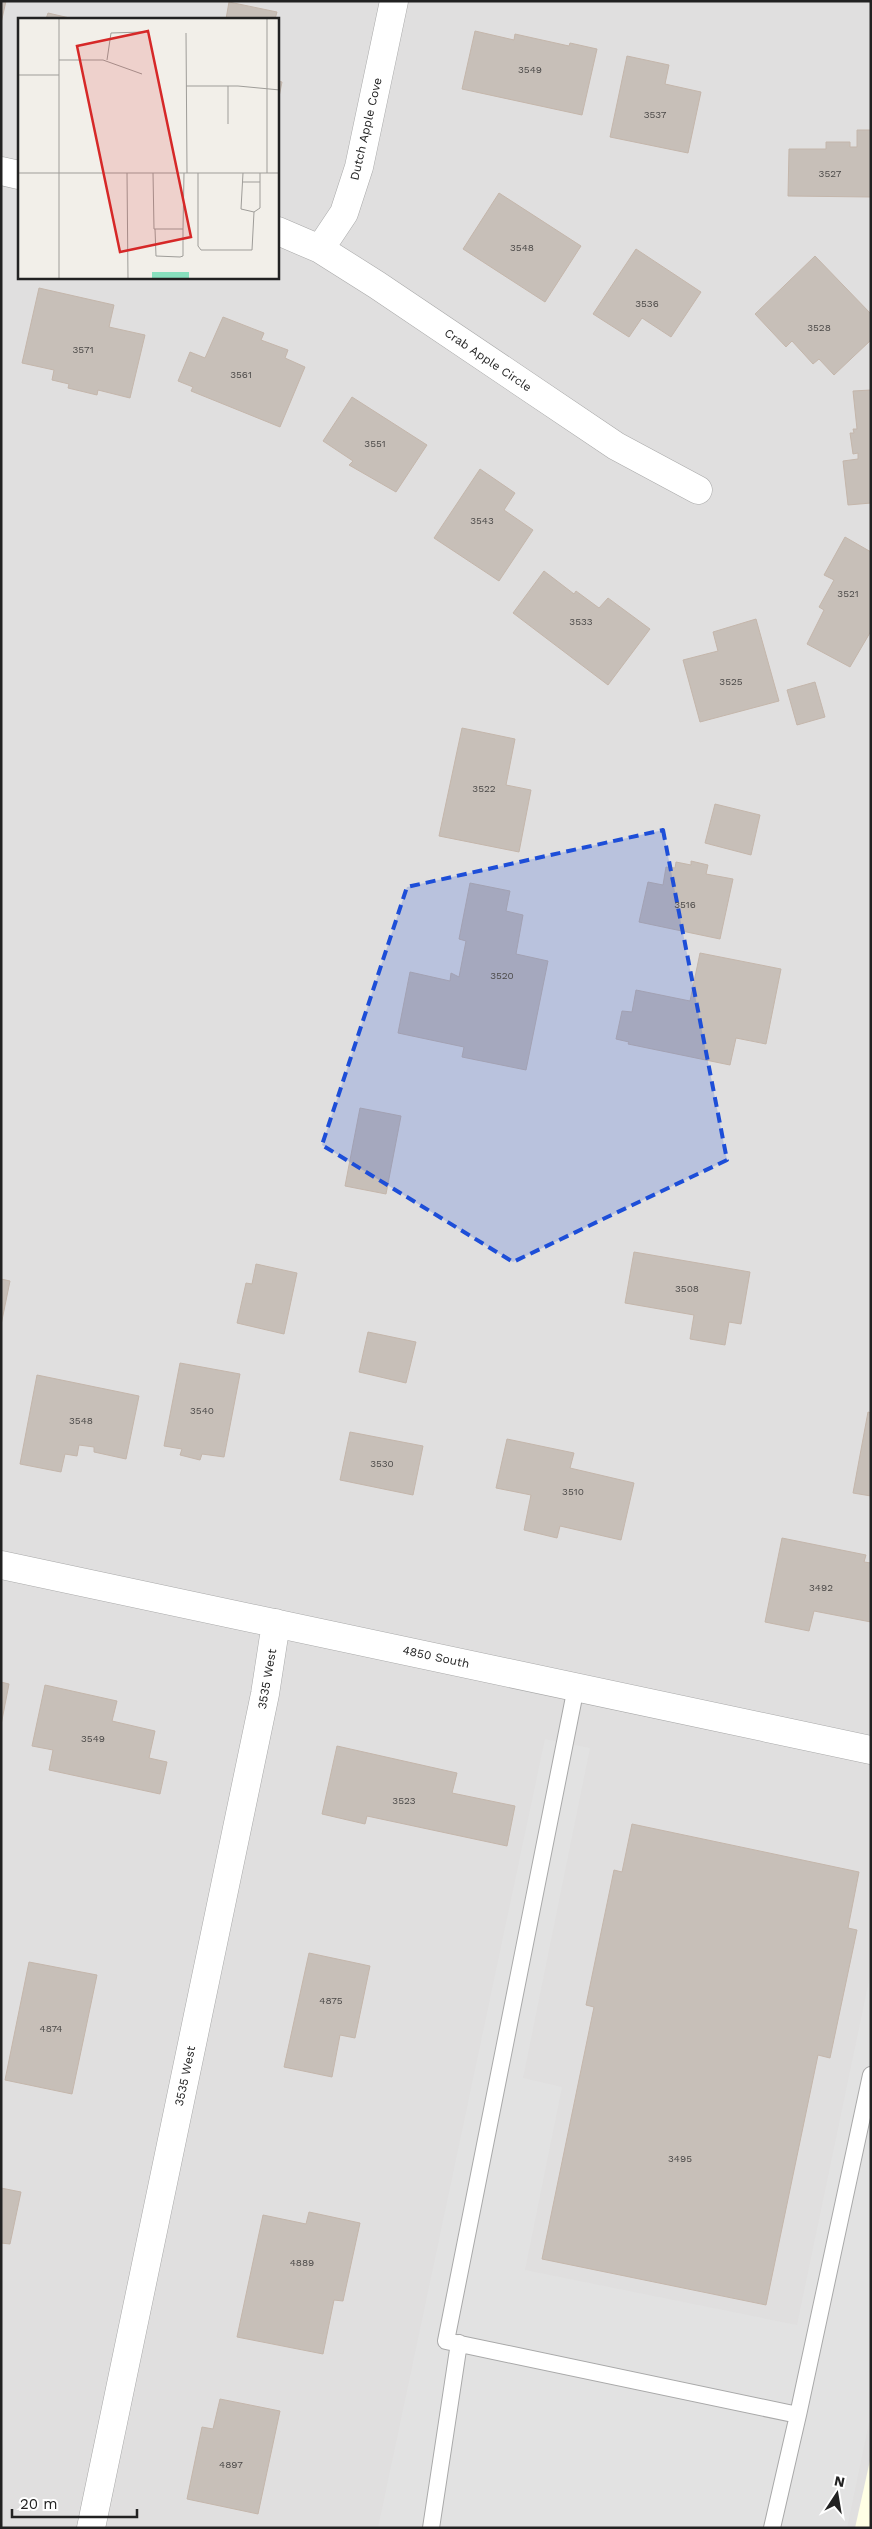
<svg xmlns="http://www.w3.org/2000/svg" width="872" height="2529" font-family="'Work Sans',sans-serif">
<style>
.residential{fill:#e0dfdf;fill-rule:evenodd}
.education{fill:#ffffe5}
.parking{fill:#e2e2e2}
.building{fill:#c7bfb8;stroke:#c4b6ab}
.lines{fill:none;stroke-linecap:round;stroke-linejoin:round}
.lane-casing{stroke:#a9a9a9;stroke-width:18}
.street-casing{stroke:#a9a9a9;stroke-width:29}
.lane{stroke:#fff;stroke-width:16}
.street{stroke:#fff;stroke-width:28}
.marked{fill:#1d4ed8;fill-opacity:0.2;stroke:#1d4ed8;stroke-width:4;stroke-dasharray:10 6;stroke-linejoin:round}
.labels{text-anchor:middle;stroke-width:4;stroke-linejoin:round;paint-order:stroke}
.number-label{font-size:10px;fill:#4b4948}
.street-label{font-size:12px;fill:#222;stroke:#fff}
.inset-road{fill:none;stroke:#9f9d99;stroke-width:1}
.view{fill:#d62828;fill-opacity:0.15;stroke:#d62828;stroke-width:2.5}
.inset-edge{fill:none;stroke:#222;stroke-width:2.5}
</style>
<rect width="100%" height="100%" fill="#f2efe9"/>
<path class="residential" d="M1,1H871V2528H1ZM19,19H278V278H19Z"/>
<path class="education" d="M871,2456V2528H855Z"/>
<path class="parking" d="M545,1739L590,1748L523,2078L562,2087L525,2270L797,2325L871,1971V2413L847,2528H378Z"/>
<path class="building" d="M1,1H6L1,23Z
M229,2L277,12L275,19H226Z
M48,13L74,19H46Z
M475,31L514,40L515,34L569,46L570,43L597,49L582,115L462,89Z
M627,56L669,65L665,84L701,92L688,153L610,137Z
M278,81L282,82L278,102Z
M857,130H871V197L788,196L789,149H826V142H850V147H857Z
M499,193L581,246L545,302L463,249Z
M636,249L701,292L671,337L642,318L629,337L593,314Z
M815,256L871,314V340L834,375L819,359L813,364L792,341L786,347L755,314Z
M39,288L114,305L109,327L145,335L130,398L98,390L97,395L68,388L69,384L52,380L54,370L22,363Z
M223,317L264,333L261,340L288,350L285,358L305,367L280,427L191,391L193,387L178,381L190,352L205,358Z
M871,390V503L848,505L843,461L858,459V453L853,454L850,433H854L853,429H857L853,391Z
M352,397L427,445L396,492L349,465L353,461L323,441Z
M480,469L515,493L504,510L533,530L499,581L434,538Z
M845,537L871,552V631L850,667L807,644L824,610L819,607L834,580L824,575Z
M544,571L574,594L576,591L599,608L608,598L650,629L608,685L513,613Z
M756,619L779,701L700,722L683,660L718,651L713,632Z
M815,682L825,717L797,725L787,690Z
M462,728L515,739L506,785L531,790L519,852L439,836Z
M715,804L760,815L751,855L705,843Z
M691,861L708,865L706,874L733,879L720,939L639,922L648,882L663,885L666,867L675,868L676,862L691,865Z
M470,883L510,891L506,911L523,915L516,954L548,961L526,1070L462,1057L464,1047L398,1033L410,972L450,981L451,973L459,977L466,941L459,939Z
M700,953L781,969L766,1044L736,1038L730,1065L628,1044L629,1042L616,1039L622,1011L632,1012L636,990L690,1001Z
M360,1108L401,1116L386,1194L345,1186Z
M634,1252L750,1272L741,1324L729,1322L725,1345L690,1339L694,1315L625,1303Z
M256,1264L297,1273L284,1334L237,1323L246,1283L252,1284Z
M1,1279L10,1281L1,1325Z
M368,1332L416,1342L406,1383L359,1372Z
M180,1363L240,1374L224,1457L202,1454L200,1460L180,1455L182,1449L164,1446Z
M37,1375L139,1396L126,1459L94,1452V1447L79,1445L77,1456L65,1454L61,1472L20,1464Z
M868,1412L871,1413V1496L853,1493Z
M350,1432L423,1446L413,1495L340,1480Z
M507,1439L574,1453L570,1468L634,1483L621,1540L560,1526L557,1538L524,1530L531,1495L496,1488Z
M782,1538L866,1555L864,1562L871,1563V1622L814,1611L809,1631L765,1622Z
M1,1682L9,1684L1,1725Z
M45,1685L117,1701L112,1721L155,1731L149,1758L167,1762L160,1794L49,1770L53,1750L32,1746Z
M337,1746L457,1773L452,1793L515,1806L507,1846L367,1816L365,1824L322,1814Z
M632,1824L859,1872L848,1928L857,1930L830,2058L818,2055L766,2305L542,2259L594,2007L586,2005L614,1870L622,1872Z
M309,1953L370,1966L355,2038L340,2035L332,2077L284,2067Z
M29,1962L97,1975L72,2094L5,2080Z
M1,2188L21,2192L10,2244L1,2243Z
M309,2212L360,2223L343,2301L334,2300L323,2354L237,2337L263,2215L306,2224Z
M220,2399L280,2411L258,2514L187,2499L202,2427L213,2429Z"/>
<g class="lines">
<defs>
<path id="lane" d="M576,1687L446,2341L798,2415L871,2075
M431,2528L459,2343
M772,2528L798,2415"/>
<path id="street" d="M1,171L19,175
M278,231L320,249L377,285L616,446L698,490
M320,249L344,213L359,167L394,1
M1,1565L871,1750
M91,2528L265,1694L276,1623"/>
</defs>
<use href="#lane" class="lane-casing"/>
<use href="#street" class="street-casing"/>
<use href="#lane" class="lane"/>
<use href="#street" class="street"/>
</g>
<path class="marked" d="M663,830L727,1160L513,1262L322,1145L407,887Z"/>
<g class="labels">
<g class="number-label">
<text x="530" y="73">3549</text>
<text x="655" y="118">3537</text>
<text x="830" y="177">3527</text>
<text x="522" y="251">3548</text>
<text x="647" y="307">3536</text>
<text x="819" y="331">3528</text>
<text x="83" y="353">3571</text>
<text x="241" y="378">3561</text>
<text x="375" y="447">3551</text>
<text x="482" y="524">3543</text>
<text x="848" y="597">3521</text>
<text x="581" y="625">3533</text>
<text x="731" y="685">3525</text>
<text x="484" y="792">3522</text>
<text x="685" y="908">3516</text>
<text x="502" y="979">3520</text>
<text x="687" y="1292">3508</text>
<text x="202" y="1414">3540</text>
<text x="81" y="1424">3548</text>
<text x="382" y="1467">3530</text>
<text x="573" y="1495">3510</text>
<text x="821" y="1591">3492</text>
<text x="93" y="1742">3549</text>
<text x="404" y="1804">3523</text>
<text x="331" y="2004">4875</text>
<text x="51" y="2032">4874</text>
<text x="680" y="2162">3495</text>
<text x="302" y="2266">4889</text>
<text x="231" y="2468">4897</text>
</g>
<g class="street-label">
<text transform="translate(366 129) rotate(-77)" y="4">Dutch Apple Cove</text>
<text transform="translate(488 360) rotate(34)" y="4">Crab Apple Circle</text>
<text transform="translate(436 1657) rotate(12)" y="4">4850 South</text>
<text transform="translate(267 1679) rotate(-80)" y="4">3535 West</text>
<text transform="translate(185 2076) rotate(-78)" y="4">3535 West</text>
</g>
</g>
<g transform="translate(18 18)">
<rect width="261" height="261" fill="#f2efe9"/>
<path d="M134,254H171V261H134Z" fill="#88e0be"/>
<path class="inset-road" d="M41,0V261M44,0H73M168,15L169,155M41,42H85L124,56M89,42L93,15L124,14M0,57H41M168,68H220L262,72M210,68V106M0,155H262M109,155L110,261M135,155L136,211H165L166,155M180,155V228L183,232H234L236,194M225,155L223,191L236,194L242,190V155M249,155V0M225,164H242M137,211L138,238L162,239L165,238V211"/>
<path class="view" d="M130,13L173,219L102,234L59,28Z"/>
<rect width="261" height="261" class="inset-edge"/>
</g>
<rect width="872" height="2529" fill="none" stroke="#222222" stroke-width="5"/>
<g transform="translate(837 2494) rotate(12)" stroke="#ffffff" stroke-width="4" paint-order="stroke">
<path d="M0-4L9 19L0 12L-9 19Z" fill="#222222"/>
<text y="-8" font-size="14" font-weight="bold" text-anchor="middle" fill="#222222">N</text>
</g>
<path d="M12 2509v8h125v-8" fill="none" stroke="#222222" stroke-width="2.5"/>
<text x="20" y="2509" font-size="15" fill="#222222" stroke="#ffffff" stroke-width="4" paint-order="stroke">20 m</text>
</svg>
